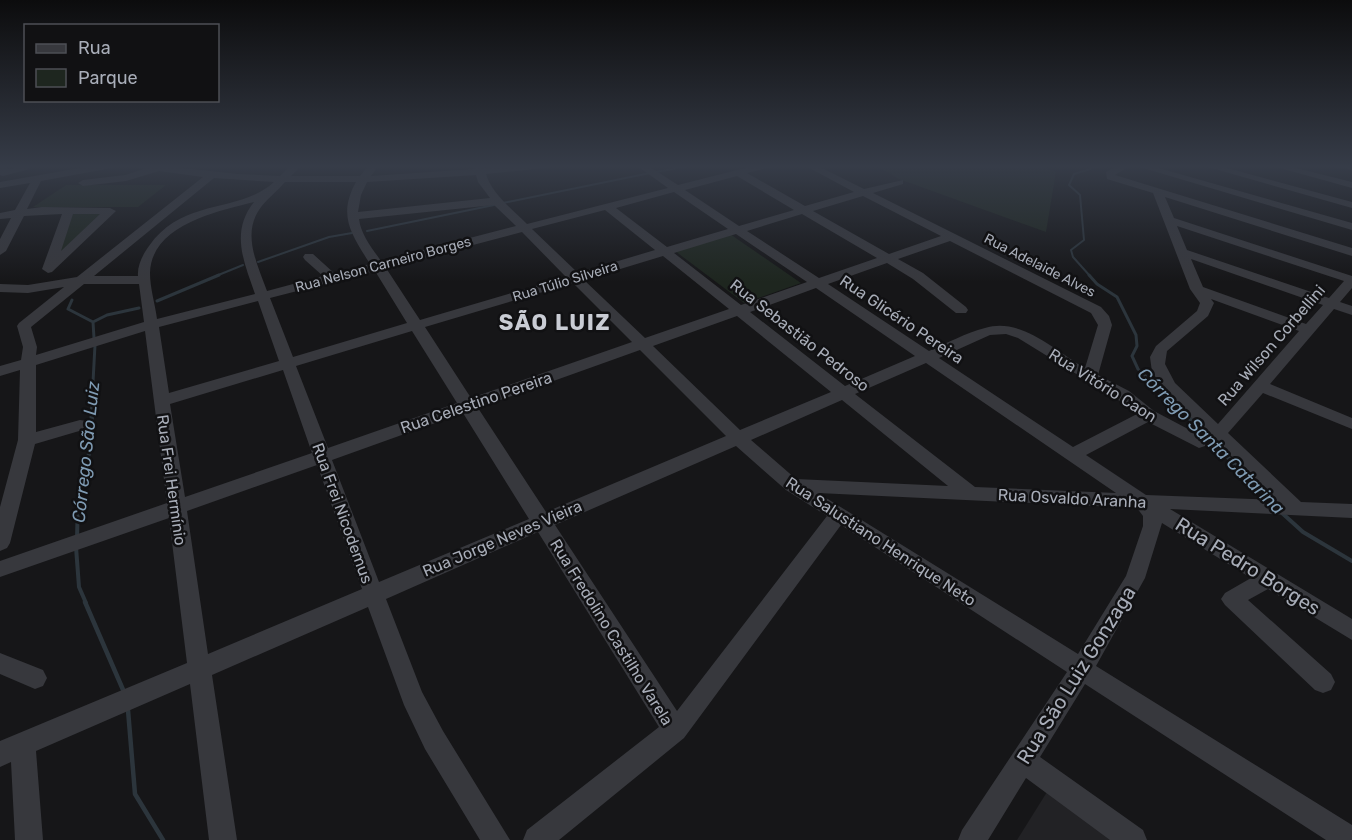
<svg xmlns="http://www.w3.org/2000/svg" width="1352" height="840" font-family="Rubik,sans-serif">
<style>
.built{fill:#222225}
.green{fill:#1e261f}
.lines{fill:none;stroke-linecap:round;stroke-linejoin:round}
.stream-far3{stroke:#2c353c;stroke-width:2}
.stream-far2{stroke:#2c353c;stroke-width:3}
.stream-far1{stroke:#2c353c;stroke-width:4}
.stream{stroke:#2c353c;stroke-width:4.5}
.minor{fill:#37383d;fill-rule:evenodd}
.labels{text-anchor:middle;stroke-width:5;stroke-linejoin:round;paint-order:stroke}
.far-street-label{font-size:14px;fill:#a8adb8;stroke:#111113}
.street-label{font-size:16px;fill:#a8adb8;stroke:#111113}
.water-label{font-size:18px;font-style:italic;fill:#7f9bb3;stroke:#111113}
.near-street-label{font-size:20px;fill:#a8adb8;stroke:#111113}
.district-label{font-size:22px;font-weight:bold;letter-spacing:1.5px;fill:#c9ccd4;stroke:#111113}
</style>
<rect width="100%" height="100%" fill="#161618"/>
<path class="built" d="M1047,792L1114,840H1017Z"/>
<path class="green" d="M875,165H1038L1056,172L1046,232L899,179Z
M66,185H166L138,207H33Z
M72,213H104L65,250L60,252Z
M730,234L801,283L744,303L675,251Z"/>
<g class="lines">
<path class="stream-far3" d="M656,172L693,165
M503,203L650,173
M367,231L494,205
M258,262L329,237L352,233
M216,276L243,265
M1090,276L1073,257L1071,250L1084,240L1080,195L1069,185L1074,174L1103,165"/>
<path class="stream-far2" d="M1089,275L1097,284L1117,297L1136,335L1137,346L1132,356L1138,369L1191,419
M72,300L68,309L93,322
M157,301L219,275
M93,322L94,338
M93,322L107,315L139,308
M91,419L95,345"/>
<path class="stream-far1" d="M1189,418L1272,502
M1282,513L1303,532L1352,561
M77,538L78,501L90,449L92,418
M76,547L79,587L86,603"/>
<path class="stream" d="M85,602L124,692
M128,710L135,794L163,840"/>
<path class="minor" d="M0,165H5L7,169L25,166L30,169L3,176L0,175Z
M97,165H117L112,168L41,181L27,209L42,207L110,208L116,211L52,272L48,273L42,269L62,214L24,216L6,251L0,255V239L11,218L0,219V213L15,210L30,183L0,188V182ZM73,214H100L61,251Z
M131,165H154L238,174L280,176L291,165H302L291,176H360L369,165H379L371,176L474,169L473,165H483L484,168L551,165L546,168L486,174C492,194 512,209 527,224L668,188L636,165H647L678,185L757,165H772L771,167L747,173L805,206L854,192L804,165H816L864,189L903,180V184L873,193L1101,307L1109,316L1112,325L1098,375L1129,391L1154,411L1205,438L1208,442L1205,446L1199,448L1148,422L1086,455L1146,495L1277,500L1170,397L1152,372L1150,357L1156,346L1197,311L1200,303L1190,289L1153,193L1107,179L1106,172L1119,165H1131L1115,175L1352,248V256L1165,197L1174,218L1352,276V288L1340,302L1352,306V315L1334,309L1270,384L1352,418V429L1263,393L1228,433L1301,502L1352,504V518L1170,509L1352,619V640L1268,589L1248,600L1331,674L1335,682L1331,690L1323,693L1315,690L1225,605L1221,599L1225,593L1251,578L1162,523L1145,578L1096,666L1352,825V840H1326L1085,684L1040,757L1143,830L1147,840H1110L1026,778L988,840H958L962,830L1067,672L841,525L684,738L559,840H523L527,830L659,727L538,532L386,599L422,692L443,731L510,840H480L425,749L404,705L368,607L212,675L237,840H209L190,684L36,751L43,840H15L11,762L0,767V741L187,663L169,518L0,577V561L167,503L145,331L36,365V432L80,420L86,421L88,425L86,429L35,444L10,543L7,548L0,551V507L18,440L20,370L0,376V366L21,360L23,347L17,326L19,323L64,287L28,293L0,292V284L28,285L77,277L203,177L159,171L126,181L83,186L78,183L83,180L125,175L144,169ZM476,175L478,182L490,198L358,212L361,195L367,182ZM737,176L794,210L739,226L685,190ZM214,178L274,182C239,214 183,197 149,246C143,254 137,266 138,276H94ZM285,182H356C337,216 352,235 370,264L334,273L313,254H305L303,257L305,260L323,276L267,291C258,266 242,235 259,210C266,199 277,192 285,182ZM674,192L728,229L667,247L616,208ZM863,196L941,236L889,254L813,211ZM254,202C230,232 244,262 255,294L157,319C155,304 150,288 150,273C151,225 218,211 254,202ZM494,205L516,226L381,261C372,248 361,235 359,219ZM605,210L655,250L578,273L532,229ZM802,214L877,258L819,278L747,231ZM1177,226L1344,281L1329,298L1187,250ZM522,232L566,277L420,320L386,268ZM736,234L807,282L741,305L674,253ZM950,241L1091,313L1098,325L1085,368C1055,351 1022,317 985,328C966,333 947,343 929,351L828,284L887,263L913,279L956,313H966L968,310L966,307L923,273L898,259ZM663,256L729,309L645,338L584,280ZM1191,259L1323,305L1306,324L1203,287ZM375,271L407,323L293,357L270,298ZM573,283L632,342L471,398L425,327ZM84,284H139L144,322L36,355L37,347L31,327ZM816,288L915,356L845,386L750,312ZM1211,299L1299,331L1218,424L1175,383L1165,364L1167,351L1208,316L1214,303ZM258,301L279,361L169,393L159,327ZM737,316L831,392L740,430L653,346ZM412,331L457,403L328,448L296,366ZM1006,334L1018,338L1117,399L1137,414L1073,447L939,358L990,335ZM640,350L726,436L546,512L478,408ZM926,363L1116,493L975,487L855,394ZM283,370L312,453L185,497L170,404ZM842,400L948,486L796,479L751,440ZM463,413L529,519L379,582L332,460ZM736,446L786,490L827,516L677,711L555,525ZM317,465L362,589L208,654L187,511ZM818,493L1137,508L1143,516V526L1126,576L1078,654Z
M1133,165H1148L1352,223V230Z
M1201,165H1216L1352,202V208Z
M1269,165H1284L1352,182V188Z
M1336,165H1352V170L1337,167Z
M0,653L43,670L47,678L43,686L35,689L0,674Z"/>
</g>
<linearGradient id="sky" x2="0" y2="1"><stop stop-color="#0c0c0d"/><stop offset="0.59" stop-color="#363c48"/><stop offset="1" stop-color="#363c48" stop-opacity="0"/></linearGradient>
<rect width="1352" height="282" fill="url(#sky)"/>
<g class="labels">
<g class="far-street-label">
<text transform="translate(383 264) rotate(-15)" y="5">Rua Nelson Carneiro Borges</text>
<text transform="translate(1040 265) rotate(27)" y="5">Rua Adelaide Alves</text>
<text transform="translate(565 281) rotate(-17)" y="5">Rua Túlio Silveira</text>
</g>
<g class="street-label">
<text transform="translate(902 319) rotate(34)" y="6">Rua Glicério Pereira</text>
<text transform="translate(800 335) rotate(38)" y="6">Rua Sebastião Pedroso</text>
<text transform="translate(1271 345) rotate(-49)" y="6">Rua Wilson Corbellini</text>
<text transform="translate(1103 385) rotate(32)" y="6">Rua Vitório Caon</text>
<text transform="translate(476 402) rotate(-19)" y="6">Rua Celestino Pereira</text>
<text transform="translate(172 480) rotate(82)" y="6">Rua Frei Hermínio</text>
<text transform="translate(1072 498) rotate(3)" y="6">Rua Osvaldo Aranha</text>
<text transform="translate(343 513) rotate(70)" y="6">Rua Frei Nicodemus</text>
<text transform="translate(502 538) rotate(-23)" y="6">Rua Jorge Neves Vieira</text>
<text transform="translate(881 541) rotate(33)" y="6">Rua Salustiano Henrique Neto</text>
<text transform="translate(612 632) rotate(58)" y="6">Rua Fredolino Castilho Varela</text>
</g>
<g class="water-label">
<text transform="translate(1211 441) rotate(45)" y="6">Córrego Santa Catarina</text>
<text transform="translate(86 452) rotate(-84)" y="6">Córrego São Luiz</text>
</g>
<g class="near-street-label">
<text transform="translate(1248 566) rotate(32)" y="7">Rua Pedro Borges</text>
<text transform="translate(1076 675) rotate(-58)" y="7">Rua São Luiz Gonzaga</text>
</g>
<g class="district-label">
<text x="555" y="330">SÃO LUIZ</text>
</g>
</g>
<rect x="24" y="24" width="195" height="78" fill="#111113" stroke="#4d4f55" stroke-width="1.5"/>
<rect x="36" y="44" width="30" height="9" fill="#37383d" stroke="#4d4f55" stroke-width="1.5"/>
<text x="78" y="54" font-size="18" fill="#a8adb8">Rua</text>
<rect x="36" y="69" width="30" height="18" fill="#1e261f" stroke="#4d4f55" stroke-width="1.5"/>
<text x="78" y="84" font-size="18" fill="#a8adb8">Parque</text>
</svg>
